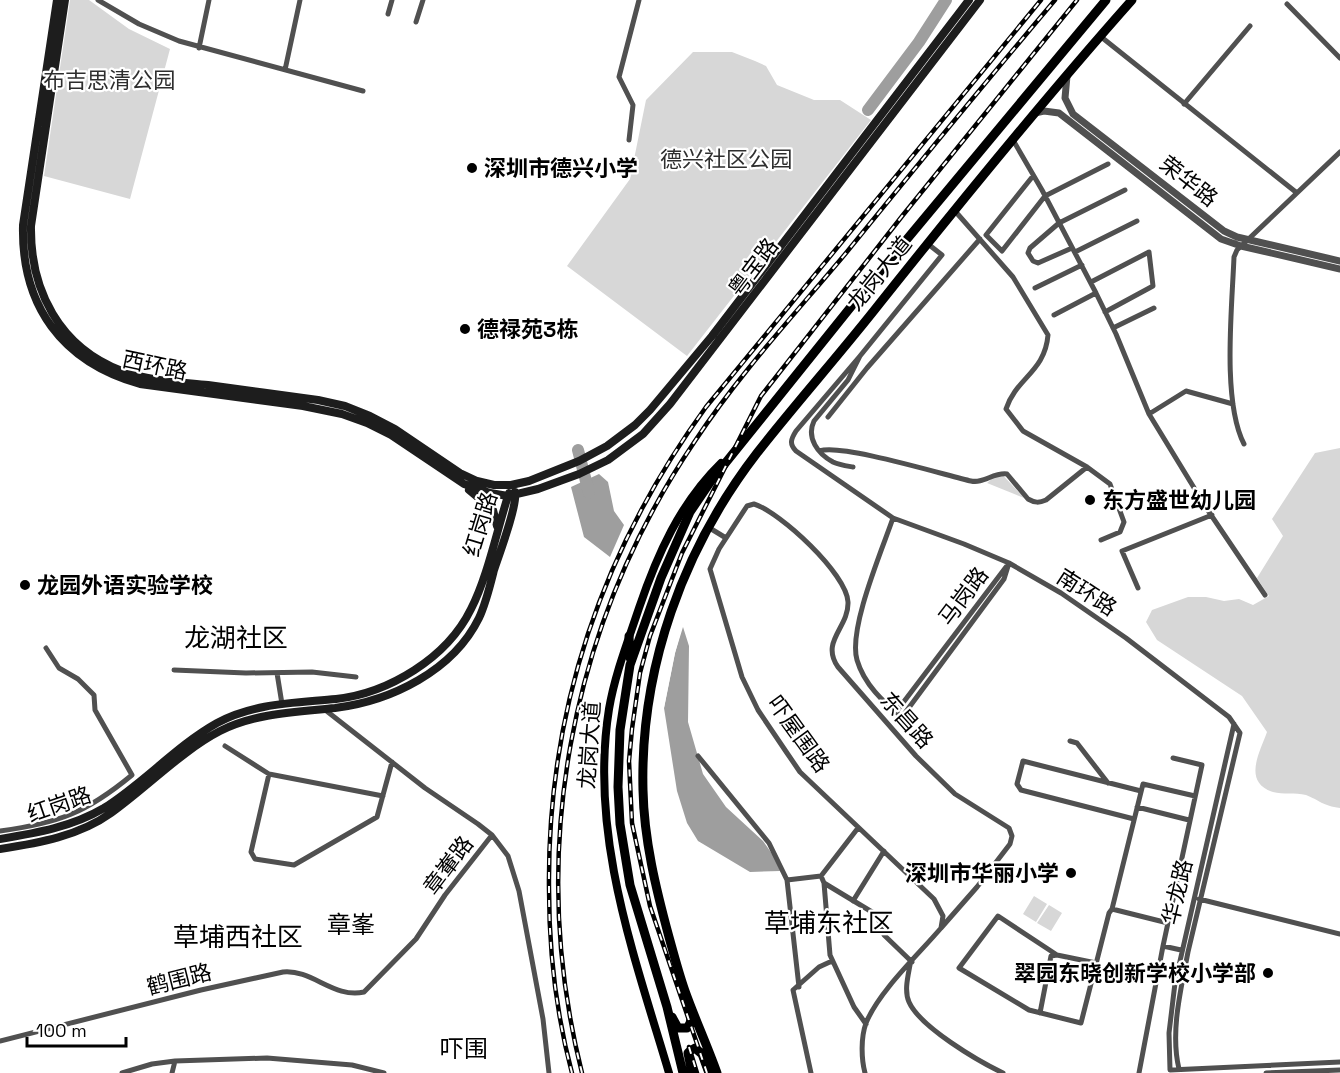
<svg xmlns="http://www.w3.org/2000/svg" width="1340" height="1073" font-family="'Space Grotesk','Noto Sans SC',sans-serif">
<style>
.green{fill:#d7d7d7}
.water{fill:#9e9e9e}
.pier{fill:#fff}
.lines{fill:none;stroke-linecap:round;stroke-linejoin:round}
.river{stroke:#9e9e9e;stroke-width:12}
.minor{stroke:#505050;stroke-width:5}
.tertiary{stroke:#505050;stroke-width:7}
.secondary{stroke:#1d1d1d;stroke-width:8}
.primary{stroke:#000;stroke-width:8}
.trunk{stroke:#000;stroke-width:9}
.rail-casing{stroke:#000;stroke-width:4.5}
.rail{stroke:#fff;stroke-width:2;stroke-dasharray:7;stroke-linecap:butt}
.poi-dot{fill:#000;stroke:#fff;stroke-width:2}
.labels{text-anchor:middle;stroke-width:4.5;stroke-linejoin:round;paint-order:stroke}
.park-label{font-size:22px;fill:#2e2e2e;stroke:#fff}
.poi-label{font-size:22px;font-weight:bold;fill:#000;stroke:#fff;text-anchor:start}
.street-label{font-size:22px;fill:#000;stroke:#fff}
.neighbourhood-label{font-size:24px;fill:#000;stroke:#fff}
.quarter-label{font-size:26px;fill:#000;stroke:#fff}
</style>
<rect width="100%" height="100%" fill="#fff"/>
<path class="green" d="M70,0H89L129,29L170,49L130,199L44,176Z
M693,52H732L755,61L766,66L777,85L814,100H840L871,120L687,356L567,266L630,179L646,100Z
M1340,448V808C1323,806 1319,800 1306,795C1295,792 1283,795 1273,792C1242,782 1260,752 1267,732L1242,696L1157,640L1146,622L1152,610L1188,597H1206L1224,601L1239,599L1253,605L1269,596L1257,578L1283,536L1272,519L1315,453Z
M1000,472L1024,498L987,483Z
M1034,896L1047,904L1036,922L1023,914Z
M1049,905L1062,913L1051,931L1037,923Z"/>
<path class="water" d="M599,474L608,482L614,511L624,525L610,557L584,537L571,487Z
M683,627L689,646L688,722L703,774L726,807L763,841L775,858L780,871L750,872L698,841L687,823L677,791L664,708L675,653Z"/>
<path class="pier" d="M683,624L675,653L664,708L662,701L672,652L680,626Z"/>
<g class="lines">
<path class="river" d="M868,110L919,42L946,0
M578,450L589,493"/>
<path class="minor" d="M98,0L139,24L179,41L363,91
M1287,4L1340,58
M388,14L392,0
M416,22L423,0
M1100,36L1297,193
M199,48L209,0
M285,70L300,0
M1184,104L1250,26
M629,140L633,105L619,77L639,0
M1013,140L1042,190L1096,293L1116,334L1149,414L1207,509L1265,595
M1033,176L986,235L1002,251L1045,196L1108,164
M955,211L1013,277L1048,335C1045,372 1016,378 1006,409L1023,431L1087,467L1110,484L1124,522L1120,532L1101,540
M1072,248L1038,263L1033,261L1028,253L1030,248L1059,223L1125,190
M1075,252L1137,221
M1091,282L1149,252L1153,286L1105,312
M1035,288L1082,265
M1054,315L1096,293
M1113,328L1154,308
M860,356L796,431C791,439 789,444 796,451L893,518L964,544L1009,563L1061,593L1126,638L1229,717L1240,733L1188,952C1181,989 1170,1032 1179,1069
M1149,414L1186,391L1233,404
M828,417L867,368L980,239
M1244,444C1222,401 1232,308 1234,257L1237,250L1340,152
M820,451C839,443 945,475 971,481C983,484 994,472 1007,474L1028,499C1035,503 1039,503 1046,500L1087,467
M853,467C847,466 839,465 833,462C818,454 806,438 814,421L848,380L860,356L942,255L928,244
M893,518C882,550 848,629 857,660C864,684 883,702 902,717L1004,579L1009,563
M708,527L726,538
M1138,588L1122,551L1212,515
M174,670L246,673L312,672L356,677
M277,673L282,704
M324,709L425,788L478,824L492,835L508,856L519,891L543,1019L549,1073
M896,712L1006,567
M1234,724L1175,983L1169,1033L1170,1070L1340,1062
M1070,741L1077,743L1108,783
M225,746L269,774L383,796
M698,756L769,843L787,880L821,876L824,883L877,915L884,935L912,962
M269,774L251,852L255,859L294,865L377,817L392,762
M1137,807L1189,820
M1134,819L1021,790L1017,784L1023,761L1141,791
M0,831C59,823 86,813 132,775L95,710L94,695L78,679L59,668L46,648
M821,876L858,828
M787,880L799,987
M824,883L830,955L854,1007L866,1024
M1199,899L1340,934
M853,901L884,851
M1112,909L1143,784L1195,796
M1163,946L1181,950
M1057,955L998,916L959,968L1029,1010L1081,1023L1109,913L1112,909L1168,923
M910,965C908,976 904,991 909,1002C920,1027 978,1061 1003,1073
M1040,1013L1051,956L1057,955L1096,963
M0,1041L201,990L283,972C312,969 334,999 364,992L416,939L445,895L492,835
M122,1073L152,1064L175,1061L267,1058L352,1065L384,1073
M172,1073L175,1061
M811,1073L793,990L819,967L832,961
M865,1073C861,1058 861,1037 866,1023C879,991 919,954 941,928L943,916L934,899L800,772L787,753L758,710L742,677L710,569L719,549L747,506L754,504C780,512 847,574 848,602C849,628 820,641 838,667L916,756L955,794L1009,828L1012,836L1010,844L977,887L941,928
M1139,1073L1163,946L1202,765L1173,758
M1266,1073L1340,1070"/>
<path class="tertiary" d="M1067,76L1065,98L1073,114L1224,231L1237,237L1340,261
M1035,113L1044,111L1059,113L1221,239L1241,246L1340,269"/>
<path class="secondary" d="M57,0L23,225C21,306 62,362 140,384L303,406L342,414L367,423L391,435L464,484L490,493L508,496L538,489L579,474L608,460L643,434L670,404L980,0
M65,0L31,226C30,290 59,347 122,371C149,381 180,382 208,385C245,390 281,395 318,400L345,406L370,416L395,429L460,473L477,481L494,485H511L529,481L579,461L607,446L635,425L650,410L712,336L969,0
M469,490L493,510L497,526
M0,839C36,833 72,827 104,808C144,783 176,746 217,723C253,703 296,703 336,699C389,693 447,658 471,609C488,576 497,529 509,493
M0,849C39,843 79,836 111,813C146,788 183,750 220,731C256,713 296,712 335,708C391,701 453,671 479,618C486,603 490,586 494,570C499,555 518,504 515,492"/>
<path class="primary" d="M669,1073C634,955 589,834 609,709C615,674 628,641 639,608C657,555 680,503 721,463"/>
<path class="trunk" d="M629,636L630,658
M672,1017L678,1028H687C692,1023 691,1018 690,1011
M683,1073L667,1007L630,885L620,824L618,787L620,730L630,665L661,578L690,512L711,481L858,298L1106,0
M692,1073L688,1053L690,1051L695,1048L702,1054L709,1073
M717,1073C707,1045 695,1019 685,991C679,974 674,955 669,937C656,889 644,840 643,790C640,668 683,549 757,453C797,402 840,354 880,303C962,200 1045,98 1132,0"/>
<defs>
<path id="rail" d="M689,1047L697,1073
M572,1073C556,1013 549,951 549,889C547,711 602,550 706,407L1041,0
M582,1073C527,854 569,627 695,441C739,374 795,314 846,253C915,168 984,84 1055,0
M707,1073L650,906L632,823L629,761L632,729L640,673L650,636L682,553L761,396L903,215L1077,0"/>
</defs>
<use href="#rail" class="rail-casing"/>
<use href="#rail" class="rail"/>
</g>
<g class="poi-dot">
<circle cx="472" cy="168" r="6"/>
<circle cx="465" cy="329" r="6"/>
<circle cx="1090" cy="500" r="6"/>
<circle cx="25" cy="585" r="6"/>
<circle cx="1071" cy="873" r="6"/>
<circle cx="1268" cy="973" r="6"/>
</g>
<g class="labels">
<g class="park-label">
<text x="109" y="88">布吉思清公园</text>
<text x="726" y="167">德兴社区公园</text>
</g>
<g class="poi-label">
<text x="484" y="176">深圳市德兴小学</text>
<text x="477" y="337">德禄苑3栋</text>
<text x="1102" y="508">东方盛世幼儿园</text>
<text x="37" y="593">龙园外语实验学校</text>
<text x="1059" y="881" text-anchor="end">深圳市华丽小学</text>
<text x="1256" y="981" text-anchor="end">翠园东晓创新学校小学部</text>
</g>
<g class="street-label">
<text transform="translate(1189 181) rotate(38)" y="8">荣华路</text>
<text transform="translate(753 267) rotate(-53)" y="8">粤宝路</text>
<text transform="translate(879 273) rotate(-51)" y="8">龙岗大道</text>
<text transform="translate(155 365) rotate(12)" y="8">西环路</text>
<text transform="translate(480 524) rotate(-73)" y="8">红岗路</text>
<text transform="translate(1087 592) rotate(33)" y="8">南环路</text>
<text transform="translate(963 596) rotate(-53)" y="8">马岗路</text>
<text transform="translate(907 720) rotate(48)" y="8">东昌路</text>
<text transform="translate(799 734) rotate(54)" y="8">吓屋围路</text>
<text transform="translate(589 745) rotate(-86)" y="8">龙岗大道</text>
<text transform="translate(59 804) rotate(-19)" y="8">红岗路</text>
<text transform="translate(448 865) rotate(-53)" y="8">章輋路</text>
<text transform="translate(1177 892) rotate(-77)" y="8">华龙路</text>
<text transform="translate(179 979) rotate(-14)" y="8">鹤围路</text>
</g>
<g class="neighbourhood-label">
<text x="351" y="933">章峯</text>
<text x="464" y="1057">吓围</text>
</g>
<g class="quarter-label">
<text x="236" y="647">龙湖社区</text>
<text x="829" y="932">草埔东社区</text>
<text x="238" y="946">草埔西社区</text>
</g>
</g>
<path d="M27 1037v9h99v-9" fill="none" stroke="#000000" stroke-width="3"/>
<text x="36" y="1037" font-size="18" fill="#000000" stroke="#ffffff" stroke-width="4.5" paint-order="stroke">100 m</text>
</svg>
